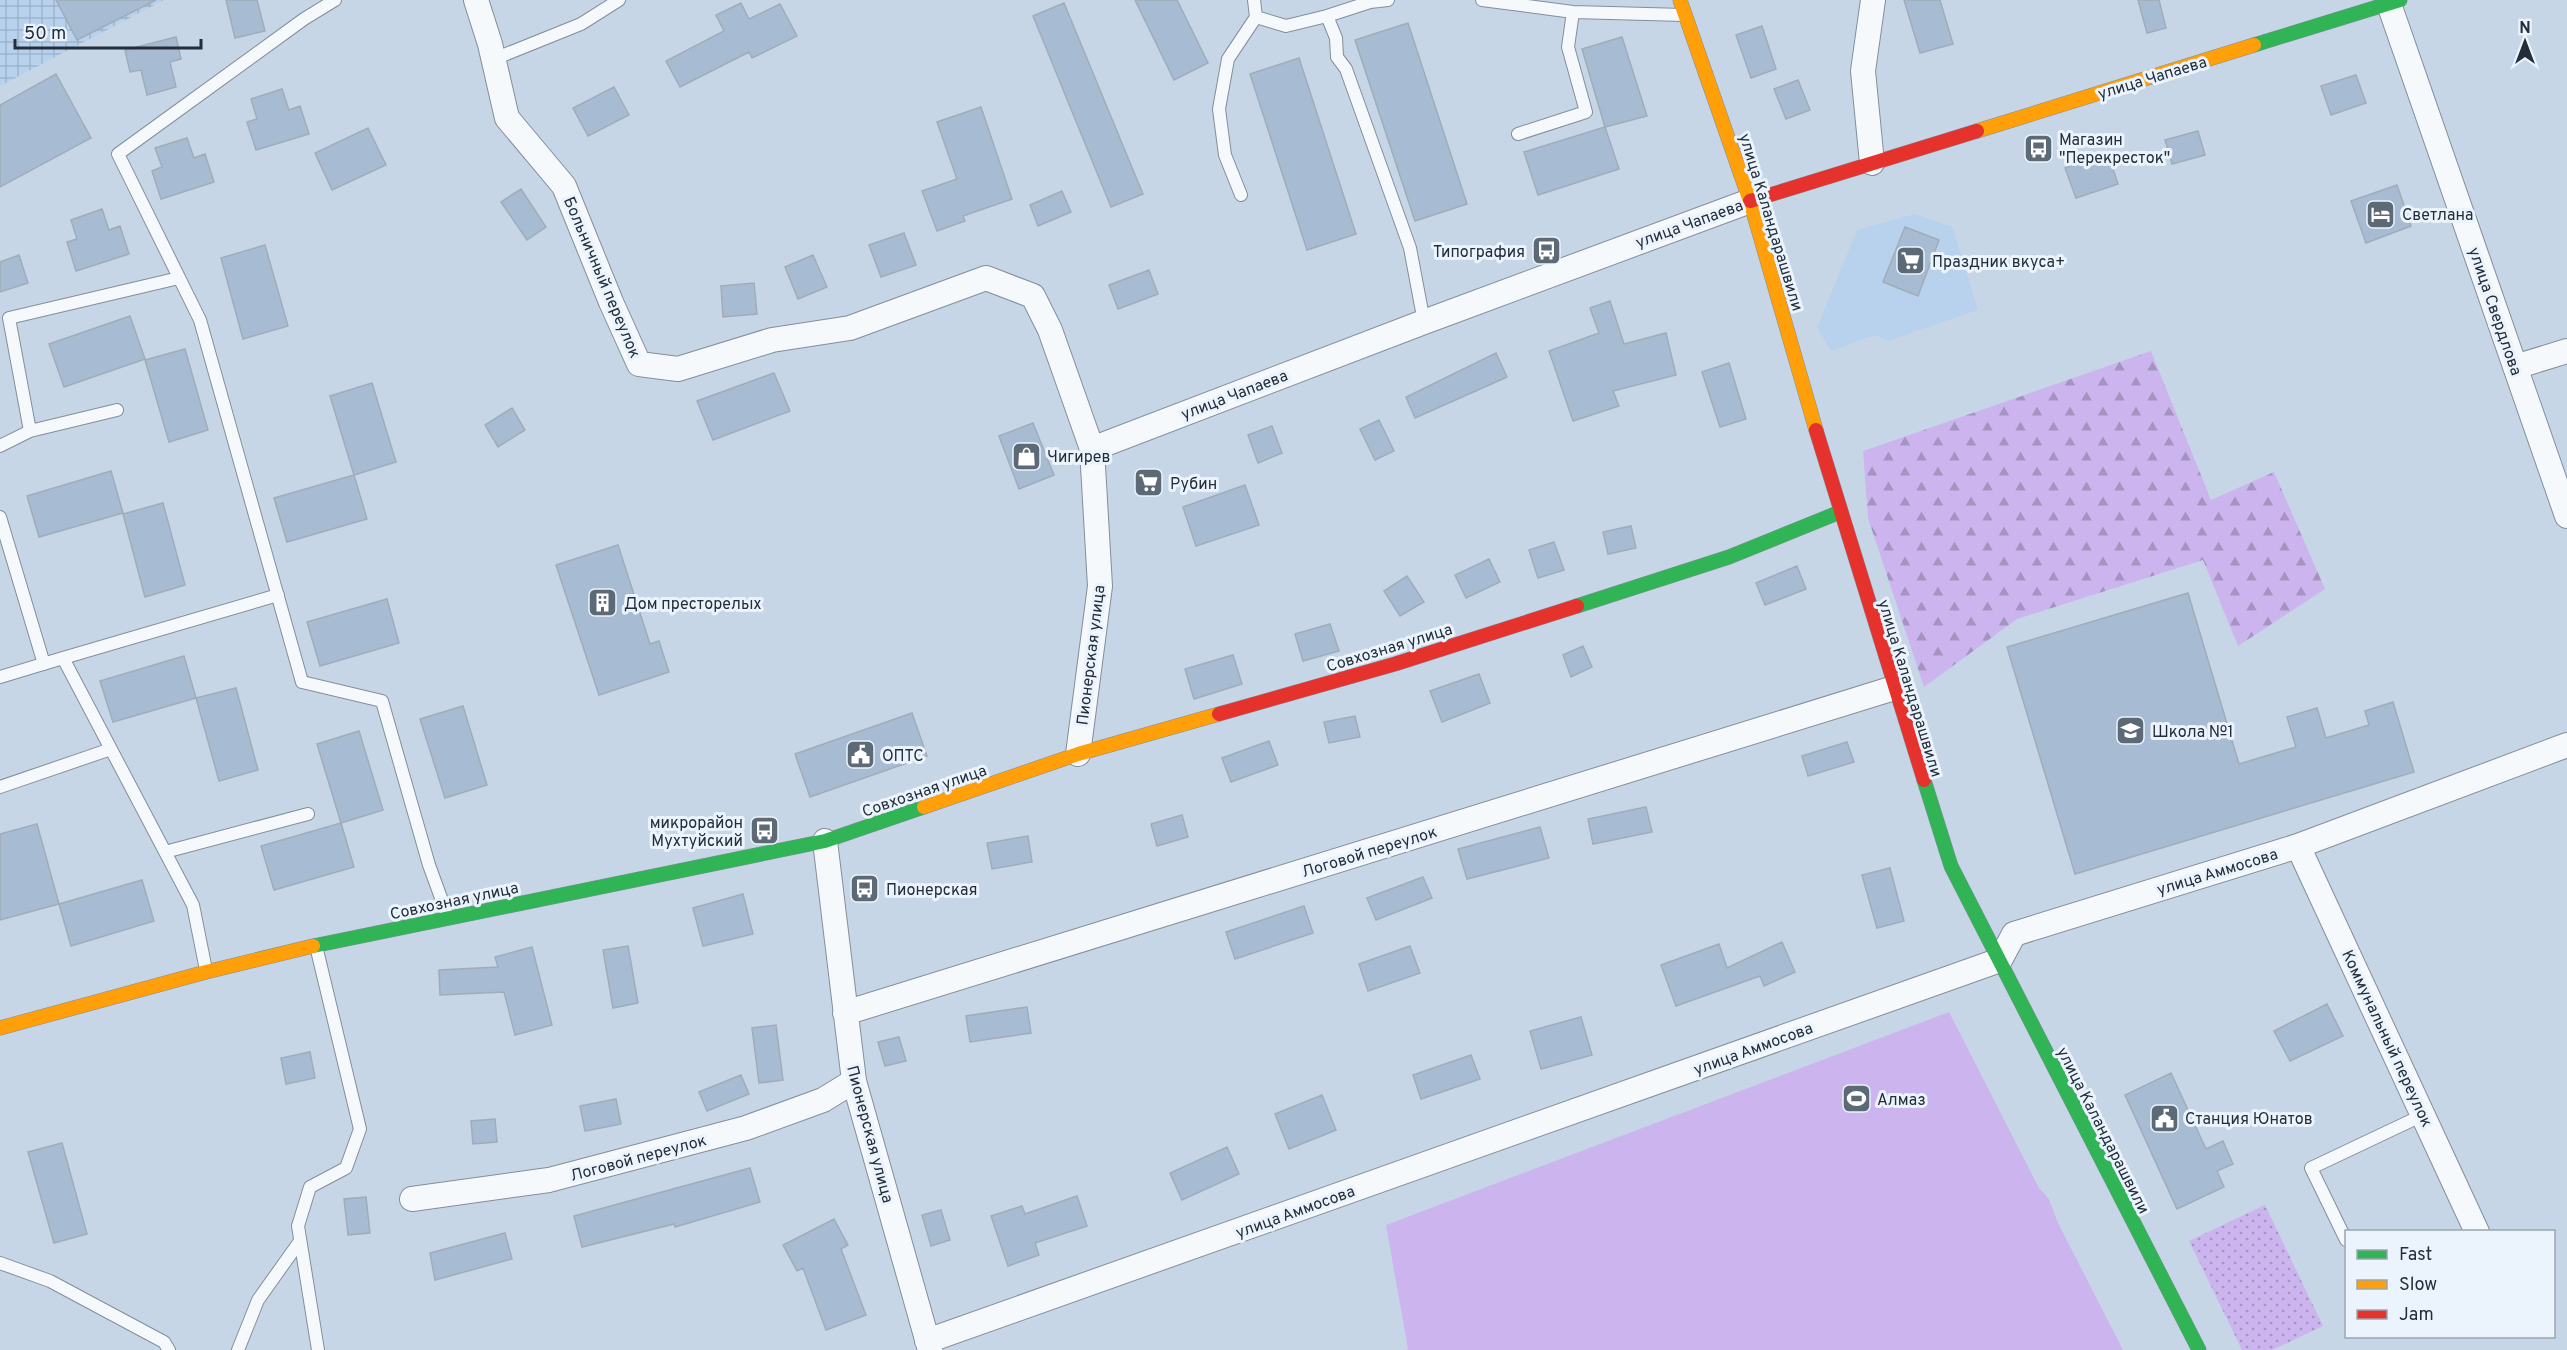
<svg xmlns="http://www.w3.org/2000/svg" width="2567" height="1350" font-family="Overpass,sans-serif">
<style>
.built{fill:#b8d2ee}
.industrial{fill:url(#industrial-grid)}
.forest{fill:url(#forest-firs)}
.park{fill:#ccb5ee}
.garden{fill:url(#garden-dots)}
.building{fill:#a7bcd2;stroke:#a0acb9;stroke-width:1.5}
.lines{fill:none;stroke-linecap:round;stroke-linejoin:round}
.lane-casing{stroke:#838e9b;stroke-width:14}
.street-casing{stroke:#838e9b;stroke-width:26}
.fast-casing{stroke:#838e9b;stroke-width:15}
.slow-casing{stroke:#838e9b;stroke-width:15}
.jam-casing{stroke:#838e9b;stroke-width:15}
.lane{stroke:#f6f9fb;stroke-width:12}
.street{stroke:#f6f9fb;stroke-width:24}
.fast{stroke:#30b455;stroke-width:14}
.slow{stroke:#ff9f0a;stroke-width:14}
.jam{stroke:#e5322d;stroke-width:14}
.labels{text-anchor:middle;stroke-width:6;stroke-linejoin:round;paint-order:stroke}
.street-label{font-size:16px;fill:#232e3a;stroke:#ebf4fd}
.poi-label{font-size:16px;fill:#232e3a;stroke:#ebf4fd;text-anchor:start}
</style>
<defs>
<pattern id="industrial-grid" width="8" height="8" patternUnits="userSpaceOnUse" patternTransform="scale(1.5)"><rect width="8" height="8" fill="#b8d2ee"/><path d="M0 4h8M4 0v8" fill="none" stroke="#9eb5cd"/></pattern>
<pattern id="forest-firs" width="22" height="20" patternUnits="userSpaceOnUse" patternTransform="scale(1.5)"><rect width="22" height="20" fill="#ccb5ee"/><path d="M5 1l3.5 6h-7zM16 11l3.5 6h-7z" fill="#a594c2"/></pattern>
<pattern id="garden-dots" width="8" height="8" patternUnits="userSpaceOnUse" patternTransform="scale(1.5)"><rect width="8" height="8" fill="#ccb5ee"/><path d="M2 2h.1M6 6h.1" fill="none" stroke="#a594c2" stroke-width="1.8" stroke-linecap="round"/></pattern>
</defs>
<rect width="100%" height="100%" fill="#c6d6e7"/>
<path class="built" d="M1915,214L1952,227L1978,310L1888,341L1875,335L1831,351L1817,328L1857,230Z"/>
<path class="industrial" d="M0,0H164L0,86Z"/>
<path class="forest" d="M2151,351L2211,500L2274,472L2325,589L2238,646L2203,560L2017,619L1924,687L1868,518L1863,451Z"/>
<path class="park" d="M1949,1012L2039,1188L2049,1199L2058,1223L2123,1350H1405L1408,1349L1386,1225Z"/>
<path class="garden" d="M2265,1205L2323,1326L2272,1350H2242L2189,1241Z"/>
<path class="building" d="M56,0H156L77,40Z
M226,0H257L265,31L235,38Z
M1135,0H1177L1208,63L1174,80Z
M1904,0H1940L1953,44L1920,53Z
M2138,0H2159L2166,28L2147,33Z
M741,3L749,19L780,4L797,36L752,58L749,52L680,87L666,61L724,31L716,15Z
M1064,3L1143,194L1111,207L1033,16Z
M1408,23L1467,204L1415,221L1355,40Z
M1762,26L1776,69L1751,78L1736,35Z
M176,37L181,59L170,62L176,87L147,95L141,70L130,72L125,50Z
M1622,37L1647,116L1605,127L1582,49Z
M1299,58L1356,234L1307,250L1250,74Z
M56,74L91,138L0,187V105Z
M2356,75L2366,103L2331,115L2321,86Z
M1798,80L1810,110L1786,119L1774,89Z
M614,87L629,115L588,136L573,108Z
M282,89L289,110L300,106L309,134L256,150L247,122L257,119L251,99Z
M981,107L1012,199L963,216L965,221L937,231L922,191L957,179L937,122Z
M1605,127L1619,169L1538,195L1524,152Z
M368,128L386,165L332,190L315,153Z
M2198,131L2205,155L2172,164L2165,140Z
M187,138L194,158L205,154L214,182L161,199L152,171L162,167L155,148Z
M2108,154L2118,184L2076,198L2065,168Z
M2397,185L2411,226L2366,243L2351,201Z
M521,189L546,227L527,240L501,202Z
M1062,191L1071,212L1038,226L1030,205Z
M102,209L109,230L120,226L129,254L76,271L67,242L77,239L71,220Z
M1905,227L1939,240L1918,296L1883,282Z
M904,233L916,265L881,277L869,245Z
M265,245L288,326L243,339L221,258Z
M19,255L28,283L0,292V262Z
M813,255L827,287L798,299L785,267Z
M1149,270L1158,294L1118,309L1109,285Z
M754,283L757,314L723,317L721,286Z
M1610,301L1624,344L1666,333L1676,375L1613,391L1619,406L1573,421L1549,351L1599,333L1590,308Z
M130,316L145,359L64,387L49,344Z
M185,349L208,430L169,442L145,360Z
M1496,353L1507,377L1415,418L1406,397Z
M1729,363L1746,419L1720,427L1702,372Z
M774,373L790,411L713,440L697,401Z
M372,383L396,462L354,475L367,519L287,542L274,498L354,475L330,396Z
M512,408L525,430L498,447L485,425Z
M1379,420L1394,451L1375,460L1360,429Z
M1033,423L1054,475L1019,489L999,436Z
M1272,426L1282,453L1258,463L1248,435Z
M111,471L123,513L39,537L27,496Z
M1245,485L1259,525L1196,546L1183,507Z
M163,503L185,585L145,597L123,514Z
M1631,526L1636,548L1608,554L1603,532Z
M1554,542L1564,570L1538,578L1529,550Z
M618,545L650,644L659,641L669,672L599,695L556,565Z
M1489,559L1500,582L1466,598L1455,575Z
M1797,566L1806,589L1765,605L1756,583Z
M1407,576L1424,602L1400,616L1384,591Z
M2188,593L2239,764L2296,747L2287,717L2317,708L2326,738L2369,725L2365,711L2393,702L2414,772L2075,874L2007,647Z
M387,599L399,643L320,666L307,622Z
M1330,624L1339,651L1303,661L1295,634Z
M1583,646L1592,667L1571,677L1563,655Z
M1233,655L1242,684L1194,699L1185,669Z
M184,656L196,698L113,722L100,681Z
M1479,674L1490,703L1442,722L1430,691Z
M236,688L258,770L219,781L196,698Z
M463,706L487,785L445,798L420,719Z
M912,713L927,756L810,797L795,754Z
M1355,716L1360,737L1329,743L1324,722Z
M359,731L383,810L341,823L317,744Z
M1269,741L1278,765L1231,782L1222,758Z
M1847,742L1854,762L1808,776L1802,756Z
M1646,807L1652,832L1593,844L1588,819Z
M1182,815L1188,837L1157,846L1151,824Z
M341,823L354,867L274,890L261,846Z
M37,824L59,904L0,920V834Z
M1540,827L1549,858L1467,879L1458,849Z
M1028,836L1032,862L992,869L987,843Z
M1890,868L1904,921L1877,928L1862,875Z
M1423,877L1432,898L1376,920L1367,898Z
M142,880L154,921L71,946L59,904Z
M743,894L753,934L703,946L693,908Z
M1304,906L1313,933L1235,959L1226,932Z
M1782,942L1795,972L1764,986L1760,976L1676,1006L1661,965L1719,944L1727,968Z
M628,946L638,1003L613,1008L603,950Z
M1410,946L1420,973L1368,991L1359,964Z
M532,947L552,1025L515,1035L504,992L440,995L439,970L498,967L495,957Z
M2327,1004L2343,1036L2290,1061L2274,1031Z
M1027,1007L1031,1033L970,1042L966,1016Z
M1581,1017L1592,1055L1541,1069L1530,1031Z
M776,1025L783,1080L759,1083L752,1028Z
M899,1037L906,1061L885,1066L878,1042Z
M310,1052L315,1078L286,1084L281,1058Z
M1471,1055L1480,1079L1421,1099L1413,1075Z
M2171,1073L2206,1149L2223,1141L2233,1164L2217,1171L2224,1187L2177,1209L2125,1095Z
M741,1075L749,1094L707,1111L699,1092Z
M1322,1095L1336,1130L1289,1149L1275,1114Z
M616,1099L621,1124L585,1131L580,1106Z
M495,1119L497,1142L473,1144L471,1121Z
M62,1143L87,1234L54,1243L28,1152Z
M1227,1147L1239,1174L1182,1200L1170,1173Z
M750,1168L760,1202L675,1227L674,1224L582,1247L574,1216Z
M1077,1196L1087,1226L1035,1243L1039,1255L1008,1266L991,1216L1022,1206L1025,1214Z
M366,1197L370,1233L348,1235L344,1199Z
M941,1210L950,1240L931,1246L922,1215Z
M834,1219L848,1245L841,1249L866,1315L826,1330L803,1268L797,1271L783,1245Z
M505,1233L512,1259L435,1280L430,1253Z"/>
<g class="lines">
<defs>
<path id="lane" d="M335,0L304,19L118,154L200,320L302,682L382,701L429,865L448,917
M1254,0L1256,17L1286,26L1327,16L1336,38L1337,57L1346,69L1410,248L1424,322
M1482,0L1573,12L1684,15
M1327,16L1370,2L1388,0
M494,59L581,24L619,0
M1518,134L1586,112L1568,47L1573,12
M1241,195L1225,155L1219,109L1228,59L1256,17
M30,431L117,410
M0,446L30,431L9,318L179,278
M0,517L44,664
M0,677L63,658
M0,787L111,749
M165,852L308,814
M316,946L360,1129L346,1168L310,1187L298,1226L318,1350
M206,970L193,905L63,658L278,595
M2346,1240L2311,1168L2423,1115
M0,1263L50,1281L164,1342L169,1350
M238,1350L258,1300L300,1241"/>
<path id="street" d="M476,0L490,44L507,118L564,186L611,302L639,364L678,369L772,340L850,328L986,278L1033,296L1050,330L1092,449L1100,586L1078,754
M2389,4L2567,516
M1872,163L1863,71L1873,0
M2515,367L2567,351
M1092,449L1424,322L1750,201
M825,841L854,1081L930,1350
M2298,846L2477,1232
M845,1013L1894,688
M412,1199L549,1180L746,1128L823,1100L854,1081
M927,1341L2000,960L2014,934L2298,846L2567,745"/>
<path id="fast" d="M2254,45L2400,0
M1577,606L1729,557L1840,512
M1924,780L1951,866L2199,1350
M313,946L825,841L924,807"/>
<path id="slow" d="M1680,0L1750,201L1816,430
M1977,131L2254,45
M924,807L1078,754L1219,714
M0,1028L206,972L313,946"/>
<path id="jam" d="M1750,201L1977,131
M1816,430L1924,780
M1219,714L1395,664L1577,606"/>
</defs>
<use href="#lane" class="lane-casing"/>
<use href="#street" class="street-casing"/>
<use href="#fast" class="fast-casing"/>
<use href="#slow" class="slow-casing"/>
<use href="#jam" class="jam-casing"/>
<use href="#lane" class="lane"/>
<use href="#street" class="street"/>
<use href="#fast" class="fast"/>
<use href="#slow" class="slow"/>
<use href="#jam" class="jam"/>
</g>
<defs>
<symbol id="bus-square" viewBox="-11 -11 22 22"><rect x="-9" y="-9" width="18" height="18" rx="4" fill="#5c6977" stroke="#ebf4fd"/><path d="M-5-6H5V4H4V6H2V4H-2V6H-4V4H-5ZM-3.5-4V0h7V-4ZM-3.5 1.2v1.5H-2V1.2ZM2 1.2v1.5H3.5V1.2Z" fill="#fff"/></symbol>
<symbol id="hotel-square" viewBox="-11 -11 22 22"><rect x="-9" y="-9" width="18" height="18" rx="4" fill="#5c6977" stroke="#ebf4fd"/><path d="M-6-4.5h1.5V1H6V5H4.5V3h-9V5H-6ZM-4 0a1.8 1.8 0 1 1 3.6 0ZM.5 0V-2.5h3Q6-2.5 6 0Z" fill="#fff"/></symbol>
<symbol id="supermarket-square" viewBox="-11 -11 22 22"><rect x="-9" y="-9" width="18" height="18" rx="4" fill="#5c6977" stroke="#ebf4fd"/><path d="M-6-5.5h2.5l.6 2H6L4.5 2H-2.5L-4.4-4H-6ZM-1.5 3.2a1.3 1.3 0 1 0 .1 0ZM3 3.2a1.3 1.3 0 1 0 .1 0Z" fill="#fff"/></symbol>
<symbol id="shop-square" viewBox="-11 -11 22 22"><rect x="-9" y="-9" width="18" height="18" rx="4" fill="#5c6977" stroke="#ebf4fd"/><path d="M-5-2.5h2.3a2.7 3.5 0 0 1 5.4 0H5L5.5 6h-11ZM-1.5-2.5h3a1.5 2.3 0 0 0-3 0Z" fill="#fff"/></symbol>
<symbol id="building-square" viewBox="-11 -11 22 22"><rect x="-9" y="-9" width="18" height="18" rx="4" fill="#5c6977" stroke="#ebf4fd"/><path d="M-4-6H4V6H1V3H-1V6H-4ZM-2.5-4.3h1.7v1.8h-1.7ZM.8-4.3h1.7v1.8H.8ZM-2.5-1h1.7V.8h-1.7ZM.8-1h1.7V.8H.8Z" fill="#fff"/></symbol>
<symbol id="school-square" viewBox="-11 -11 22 22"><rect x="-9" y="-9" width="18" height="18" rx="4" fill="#5c6977" stroke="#ebf4fd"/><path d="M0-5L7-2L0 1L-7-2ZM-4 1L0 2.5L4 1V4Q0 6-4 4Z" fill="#fff"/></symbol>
<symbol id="civic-square" viewBox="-11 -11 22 22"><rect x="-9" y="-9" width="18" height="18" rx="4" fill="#5c6977" stroke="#ebf4fd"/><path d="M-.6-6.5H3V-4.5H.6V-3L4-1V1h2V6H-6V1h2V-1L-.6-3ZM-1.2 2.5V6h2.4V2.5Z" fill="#fff"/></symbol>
<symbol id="stadium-square" viewBox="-11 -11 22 22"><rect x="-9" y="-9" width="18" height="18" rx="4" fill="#5c6977" stroke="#ebf4fd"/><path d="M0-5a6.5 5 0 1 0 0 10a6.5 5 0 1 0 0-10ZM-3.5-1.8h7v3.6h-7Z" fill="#fff"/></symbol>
</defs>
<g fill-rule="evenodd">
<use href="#bus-square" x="2022" y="132" width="33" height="33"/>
<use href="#hotel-square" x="2364" y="198" width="33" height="33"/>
<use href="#bus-square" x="1530" y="234" width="33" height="33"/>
<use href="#supermarket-square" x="1894" y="244" width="33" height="33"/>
<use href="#shop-square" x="1010" y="440" width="33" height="33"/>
<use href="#supermarket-square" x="1132" y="466" width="33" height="33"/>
<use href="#building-square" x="586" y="586" width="33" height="33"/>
<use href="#school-square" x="2114" y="714" width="33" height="33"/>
<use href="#civic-square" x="844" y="738" width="33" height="33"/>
<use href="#bus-square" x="748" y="814" width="33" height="33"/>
<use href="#bus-square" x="848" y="872" width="33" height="33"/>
<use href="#stadium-square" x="1840" y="1082" width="33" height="33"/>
<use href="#civic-square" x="2148" y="1102" width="33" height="33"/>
</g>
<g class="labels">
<g class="street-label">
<text transform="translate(2152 77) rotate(-17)" y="6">улица Чапаева</text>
<text transform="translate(1772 222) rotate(73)" y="6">улица Каландарашвили</text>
<text transform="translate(1689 223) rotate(-20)" y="6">улица Чапаева</text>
<text transform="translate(603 277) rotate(67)" y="6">Больничный переулок</text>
<text transform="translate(2496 311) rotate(71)" y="6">улица Свердлова</text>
<text transform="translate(1234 394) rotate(-21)" y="6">улица Чапаева</text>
<text transform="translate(1389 647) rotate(-17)" y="6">Совхозная улица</text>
<text transform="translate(1090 655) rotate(-83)" y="6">Пионерская улица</text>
<text transform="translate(1911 688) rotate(73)" y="6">улица Каландарашвили</text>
<text transform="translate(924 790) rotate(-19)" y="6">Совхозная улица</text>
<text transform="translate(1369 851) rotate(-17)" y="6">Логовой переулок</text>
<text transform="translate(2217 871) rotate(-17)" y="6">улица Аммосова</text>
<text transform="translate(454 900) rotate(-12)" y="6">Совхозная улица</text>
<text transform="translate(2388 1038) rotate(65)" y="6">Коммунальный переулок</text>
<text transform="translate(1753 1048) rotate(-20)" y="6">улица Аммосова</text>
<text transform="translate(2104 1130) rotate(63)" y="6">улица Каландарашвили</text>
<text transform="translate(871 1134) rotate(75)" y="6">Пионерская улица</text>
<text transform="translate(638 1157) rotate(-15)" y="6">Логовой переулок</text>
<text transform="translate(1295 1211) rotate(-20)" y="6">улица Аммосова</text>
</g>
<g class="poi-label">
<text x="2059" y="145">Магазин<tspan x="2059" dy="18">"Перекресток"</tspan></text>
<text x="2402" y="220">Светлана</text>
<text x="1525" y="257" text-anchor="end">Типография</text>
<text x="1932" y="267">Праздник вкуса+</text>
<text x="1047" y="462">Чигирев</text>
<text x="1170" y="489">Рубин</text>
<text x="624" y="609">Дом престорелых</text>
<text x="2152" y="737">Школа №1</text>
<text x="882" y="761">ОПТС</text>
<text x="743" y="828" text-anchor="end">микрорайон<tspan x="743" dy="18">Мухтуйский</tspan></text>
<text x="886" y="895">Пионерская</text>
<text x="1877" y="1105">Алмаз</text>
<text x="2185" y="1124">Станция Юнатов</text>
</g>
</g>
<rect x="2345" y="1230" width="210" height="108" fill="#ebf4fd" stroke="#9ba5af" stroke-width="1.5"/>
<rect x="2357" y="1250" width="30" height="9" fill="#30b455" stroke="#9ba5af" stroke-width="1.5"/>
<text x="2399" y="1260" font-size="18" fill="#232e3a">Fast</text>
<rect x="2357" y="1280" width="30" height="9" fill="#ff9f0a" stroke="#9ba5af" stroke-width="1.5"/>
<text x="2399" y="1290" font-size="18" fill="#232e3a">Slow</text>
<rect x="2357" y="1310" width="30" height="9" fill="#e5322d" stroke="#9ba5af" stroke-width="1.5"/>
<text x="2399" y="1320" font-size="18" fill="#232e3a">Jam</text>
<g transform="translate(2525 42)" stroke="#ebf4fd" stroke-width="4.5" paint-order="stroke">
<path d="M0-4.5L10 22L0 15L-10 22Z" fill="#232e3a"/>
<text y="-9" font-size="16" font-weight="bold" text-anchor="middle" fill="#232e3a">N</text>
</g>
<path d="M15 39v9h186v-9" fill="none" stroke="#232e3a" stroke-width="3"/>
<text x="24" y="39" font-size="18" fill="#232e3a" stroke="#ebf4fd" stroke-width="4.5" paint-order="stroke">50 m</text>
</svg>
